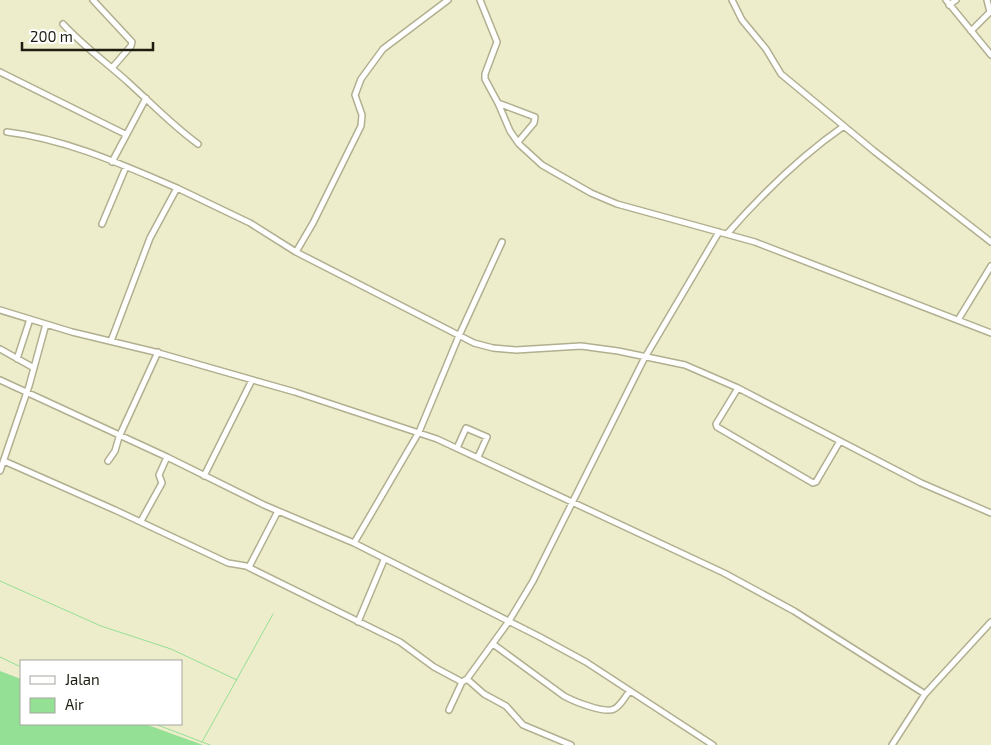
<svg xmlns="http://www.w3.org/2000/svg" width="991" height="745" font-family="'Exo 2',sans-serif">
<style>
.water{fill:#94e094}
.lines{fill:none;stroke-linecap:round;stroke-linejoin:round}
.stream{stroke:#94e094;stroke-width:1}
.minor-casing{stroke:#b1af8f;stroke-width:8}
.minor{stroke:#fff;stroke-width:5}
</style>
<rect width="100%" height="100%" fill="#eeedcb"/>
<path class="water" d="M0,671L21,679V724H145L203,745H0Z"/>
<g class="lines">
<path class="stream" d="M0,581L101,626L171,649L237,680
M0,657L21,667
M155,724L210,745
M202,742L273,614"/>
<defs>
<path id="minor" d="M93,0L132,42L131,46L112,68
M480,0L497,42L485,74V79L498,103L510,131L519,144L542,165L591,193L617,204L755,242L991,333
M732,0L742,20L766,49L781,74L874,151L991,242
M946,0L991,55
M949,5L956,0
M63,24C83,46 107,63 129,83C152,104 173,126 198,144
M971,31L990,12L987,0
M0,72L125,134
M498,103L535,117L534,123L518,142
M7,132C66,139 123,165 177,188
M112,162L146,98
M102,224L126,167
M727,234C761,195 801,156 844,126
M296,252L474,343L493,348L516,350L581,346L618,351L685,365L738,388L921,483L991,513
M0,310L72,332L155,352L295,392L437,439L724,573L794,611L925,694
M958,320L991,266
M111,341L150,238L177,188L250,223L296,252L313,223L361,126L362,115L355,95L361,79L383,49L448,0
M0,349L34,368
M17,359L30,319
M0,380L167,457L264,505L354,543L540,637L586,662L713,745
M738,388L716,424L717,427L813,483L816,482L840,441
M457,448L466,428L487,437L478,457
M4,461L115,510L228,563L246,566L400,642L434,667L462,682
M108,461L115,451L119,437L158,352
M0,471L29,386L46,324
M204,476L252,380
M141,521L162,483L159,475L167,457
M354,543L419,432L458,338L502,242
M249,567L278,511
M358,622L384,560
M493,644L564,696C573,701 605,714 614,709C621,706 625,696 630,691
M467,679L484,694L506,706L523,725L571,745
M449,710L462,682L467,679L509,621L533,581L644,359L719,232
M892,745L925,694L991,622"/>
</defs>
<use href="#minor" class="minor-casing"/>
<use href="#minor" class="minor"/>
</g>
<rect x="20" y="660" width="162" height="65" fill="#ffffff" stroke="#a5a59f"/>
<rect x="30" y="676" width="25" height="8" fill="#ffffff" stroke="#a5a59f"/>
<text x="65" y="685" font-size="15" fill="#1e1d10">Jalan</text>
<rect x="30" y="698" width="25" height="15" fill="#94e094" stroke="#a5a59f"/>
<text x="65" y="710" font-size="15" fill="#1e1d10">Air</text>
<path d="M22 42v8h131v-8" fill="none" stroke="#1e1d10" stroke-width="2.5"/>
<text x="30" y="42" font-size="15" fill="#1e1d10" stroke="#ffffff" stroke-width="4" paint-order="stroke">200 m</text>
</svg>
